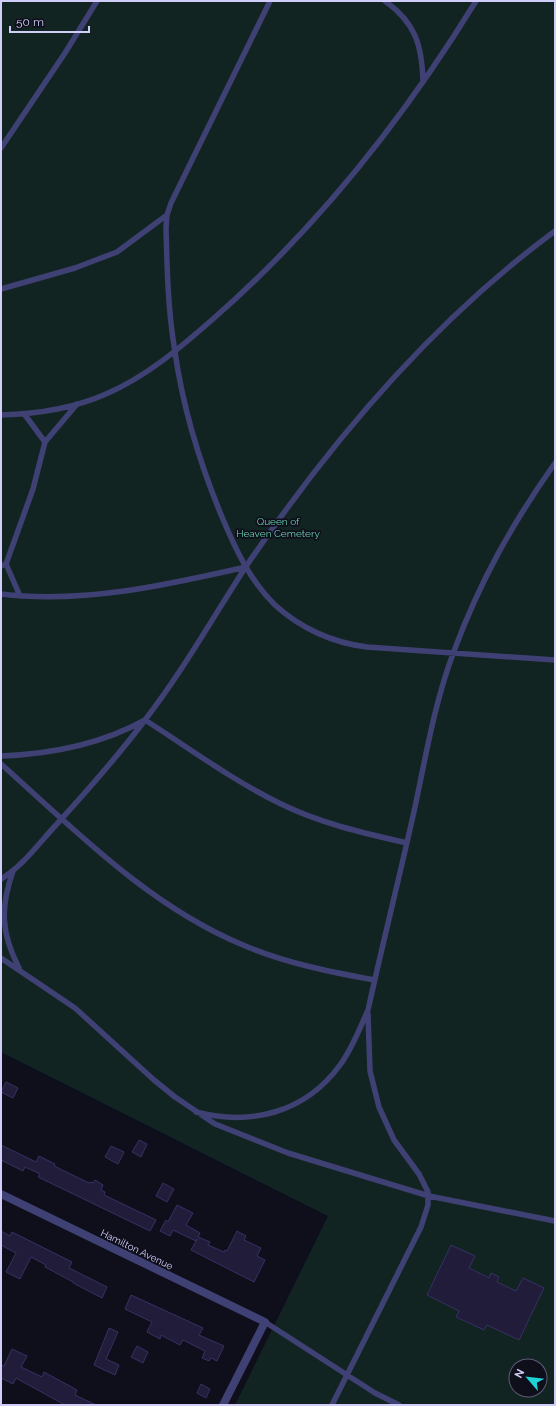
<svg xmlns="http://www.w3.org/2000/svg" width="556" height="1406" font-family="Raleway,sans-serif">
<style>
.green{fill:#122422;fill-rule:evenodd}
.building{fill:#201c3a;stroke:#373163}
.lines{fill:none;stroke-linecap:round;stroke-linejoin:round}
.service{stroke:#3f4174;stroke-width:5.5}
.minor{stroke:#3f4174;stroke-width:8}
.labels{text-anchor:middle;stroke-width:3.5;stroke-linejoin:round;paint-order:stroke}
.park-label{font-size:10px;fill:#65ceab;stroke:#0f0e1b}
.street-label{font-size:10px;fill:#d0cef9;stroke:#0f0e1b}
</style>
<rect width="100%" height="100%" fill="#0f0e1b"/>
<path class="green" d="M1,1H555V1405H235L328,1216L1,1052ZM516,1366H540V1390H516Z"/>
<path class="building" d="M6,1082L18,1088L13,1098L1,1092Z
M139,1140L147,1144L141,1157L132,1152Z
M1,1145L36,1162L39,1156L55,1164L54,1166L89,1183L90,1182L93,1183L95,1180L103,1185L101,1190L105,1192L104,1195L156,1220L150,1231L38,1177L40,1174L25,1167L23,1171L1,1160Z
M111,1146L124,1152L118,1164L105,1157Z
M163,1183L174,1189L167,1202L156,1196Z
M177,1205L193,1213L186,1225L200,1233L198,1237L210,1242L208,1245L224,1252L225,1250L227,1251L237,1231L246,1236L244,1240L261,1248L257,1256L265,1260L254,1282L191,1250L197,1239L196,1241L173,1230L170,1236L160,1231L166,1220L168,1222Z
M1,1231L10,1236L12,1232L72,1262L69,1268L107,1287L102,1298L73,1283V1282L45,1267L46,1265L31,1257L20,1279L6,1272L16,1253L1,1245Z
M451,1245L475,1256L469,1268L489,1278L491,1273L499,1277L497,1282L516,1291L523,1278L544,1288L519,1340L487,1325L484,1330L456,1317L459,1311L427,1295Z
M131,1295L203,1328L199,1335L224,1346L217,1361L211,1358L209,1361L202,1358L205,1351L183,1340L180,1345L161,1335L160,1339L147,1332L152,1322L125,1309Z
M109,1328L118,1332L106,1359L119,1365L115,1375L94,1365Z
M137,1346L148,1352L143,1363L131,1357Z
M12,1349L27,1356L21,1367L42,1377L44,1372L77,1390L75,1395L96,1405H65L16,1378L13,1384L1,1378V1365L4,1366Z
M201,1384L210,1389L206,1398L197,1393Z"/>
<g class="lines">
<path class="service" d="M270,1L171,203L167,215L166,228C167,269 168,311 175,352C183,408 200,464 222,517C235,548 250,581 275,605C300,628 333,643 367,647L555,660
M385,1C416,23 422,46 423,82
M1,148L65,53L97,1
M1,289L75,268L117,252L167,215
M1,415C38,414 72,409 106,394C146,377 181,347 213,319C317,228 404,118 476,1
M45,442L77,404
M6,564L20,596
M1,566L6,564L33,489L45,442L25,415
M1,594C83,604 167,585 246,567
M1,756C52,754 100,745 145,720C189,748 232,780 279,803C319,823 363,833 407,843
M1,764C76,831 149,906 243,945C285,963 330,972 375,980
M13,871C0,908 1,933 19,968
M1,879C22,867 39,843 56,825C87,791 118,756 145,720C183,671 213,617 247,565C332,440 433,321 555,231
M1,958L75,1008L154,1080L175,1097L215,1124L288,1153L429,1196L555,1221
M196,1112C251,1126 305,1113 340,1065C352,1049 360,1028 368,1010C383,942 400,875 415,807C426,755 435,701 454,651C480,581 512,524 555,463
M265,1322L375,1393L399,1405
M332,1405L421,1227L428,1205V1192L419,1174L394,1140L379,1107L370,1071L368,1014"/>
<path class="minor" d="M1,1194L265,1322L223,1405"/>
</g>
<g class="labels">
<g class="park-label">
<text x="278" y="525">Queen of<tspan x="278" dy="12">Heaven Cemetery</tspan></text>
</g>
<g class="street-label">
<text transform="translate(137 1249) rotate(26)" y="4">Hamilton Avenue</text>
</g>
</g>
<rect width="556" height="1406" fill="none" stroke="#d0cef9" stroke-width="4"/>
<g transform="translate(528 1378) rotate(298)"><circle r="19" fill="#0f0e1b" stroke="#5c5b74"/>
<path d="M0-3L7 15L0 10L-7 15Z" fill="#1dd3d6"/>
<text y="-6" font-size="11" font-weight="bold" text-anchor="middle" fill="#d0cef9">N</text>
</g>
<path d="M10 26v6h79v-6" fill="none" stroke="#d0cef9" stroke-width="2"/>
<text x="16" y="26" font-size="12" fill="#d0cef9" stroke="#0f0e1b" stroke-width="3" paint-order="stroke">50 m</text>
</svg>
